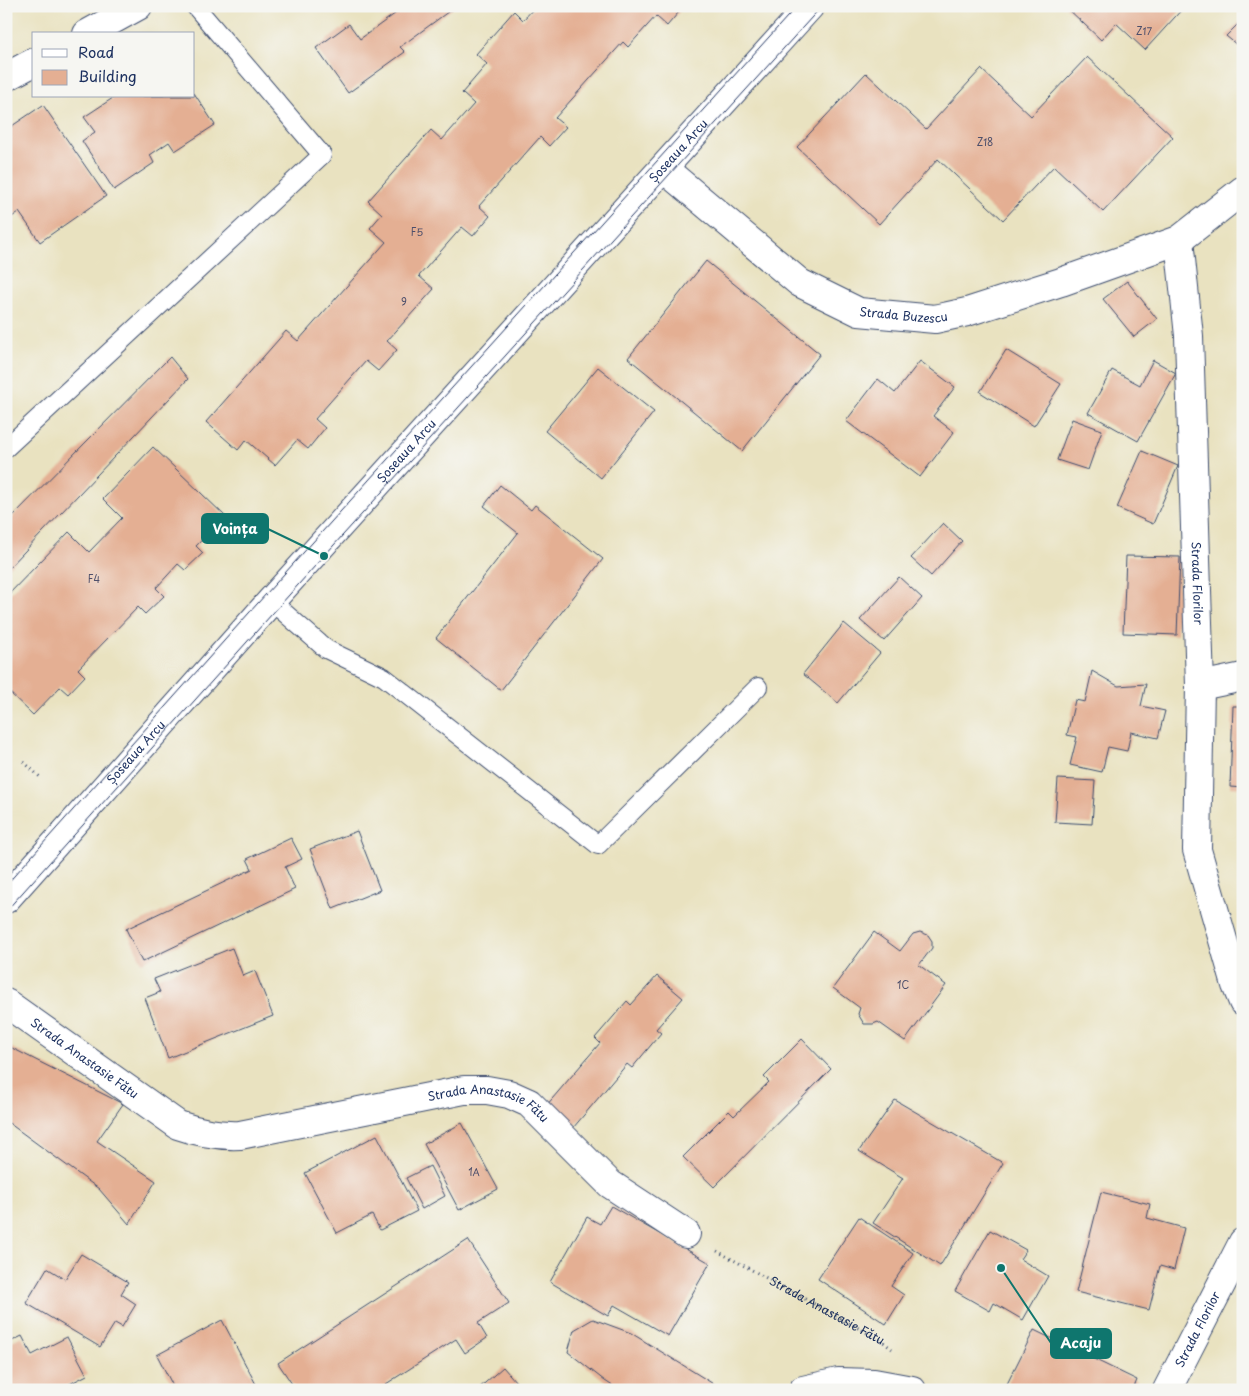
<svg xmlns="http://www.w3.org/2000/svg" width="1249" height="1396" font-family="'Playpen Sans',sans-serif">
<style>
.building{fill:#e4af93}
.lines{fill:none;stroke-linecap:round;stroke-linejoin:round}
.service-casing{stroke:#3a4a6d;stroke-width:20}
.minor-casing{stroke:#3a4a6d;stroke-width:30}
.tertiary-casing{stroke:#3a4a6d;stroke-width:30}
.secondary-casing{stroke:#3a4a6d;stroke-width:30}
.path{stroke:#3a4a6d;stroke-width:3;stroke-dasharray:1 4;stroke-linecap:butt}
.service{stroke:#fff;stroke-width:18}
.minor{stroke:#fff;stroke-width:28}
.tertiary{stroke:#fff;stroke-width:28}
.secondary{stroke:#fff;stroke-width:28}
.tram{stroke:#1b2f5e;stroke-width:1}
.labels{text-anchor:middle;stroke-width:4;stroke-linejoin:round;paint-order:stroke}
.number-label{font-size:10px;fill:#4d4f6b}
.street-label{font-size:12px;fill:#1b2f5e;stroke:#f6f6f2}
.leader{fill:none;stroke:#0f766e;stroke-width:2}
.callout-dot{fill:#0f766e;stroke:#f6f6f2;stroke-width:2}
.callout{fill:#0f766e;stroke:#0f766e;stroke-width:2}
.callout-label{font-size:14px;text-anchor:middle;font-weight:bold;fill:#fff}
</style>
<rect width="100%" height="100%" fill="#f6f6f2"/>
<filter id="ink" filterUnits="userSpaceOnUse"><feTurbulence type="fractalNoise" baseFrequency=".02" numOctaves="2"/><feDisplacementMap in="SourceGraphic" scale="10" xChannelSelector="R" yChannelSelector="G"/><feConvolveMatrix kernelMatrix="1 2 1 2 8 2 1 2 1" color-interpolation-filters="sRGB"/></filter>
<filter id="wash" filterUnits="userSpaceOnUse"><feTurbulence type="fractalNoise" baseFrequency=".0096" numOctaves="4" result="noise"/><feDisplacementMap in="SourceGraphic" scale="20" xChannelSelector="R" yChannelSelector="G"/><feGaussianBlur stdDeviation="1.12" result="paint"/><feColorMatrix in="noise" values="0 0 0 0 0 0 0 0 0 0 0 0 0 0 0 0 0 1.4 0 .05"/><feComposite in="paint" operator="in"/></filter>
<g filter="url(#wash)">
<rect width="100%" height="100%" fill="#e9e2c0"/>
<g id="blocks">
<path class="building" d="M401,6H456L400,47L405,52L348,93L316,48L349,24L360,39L403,8Z
M536,6H684L667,26L656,16L628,47L623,42L555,118L566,127L549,146L540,137L479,206L490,216L473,236L462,227L419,276L434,289L387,341L397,350L378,371L366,361L315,419L325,428L308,449L297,440L275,465L246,440L238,450L206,422L286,331L298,341L386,242L370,228L382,214L368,201L431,130L442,140L474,104L462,93L487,64L476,54L514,11L523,20Z
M1065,6H1185L1145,50L1116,23L1101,40Z
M1243,19V50L1226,36Z
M1087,57L1173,137L1103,212L1054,166L1003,220L938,159L879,224L797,147L866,73L926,129L981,69L1031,116Z
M194,93L215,125L175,151L169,142L150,155L154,163L114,190L82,141L95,132L84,117L116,96H194Z
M43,105L106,196L40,242L19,212L6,221V130Z
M706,261L820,354L742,451L628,358Z
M1127,281L1157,319L1134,337L1103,299Z
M1006,350L1061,384L1034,426L980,392Z
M170,357L188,379L6,571V523Z
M1153,360L1176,373L1138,441L1088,413L1112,370L1140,385Z
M920,361L955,387L933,416L954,432L920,477L846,421L878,379L895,393Z
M598,367L654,412L601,478L545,431Z
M1072,419L1102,430L1088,470L1057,460Z
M153,447L225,516L196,546L203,553L185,570L178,564L156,588L164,596L145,614L138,607L78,669L85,676L68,694L60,687L33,715L6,689V597L69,532L89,552L122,518L103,499Z
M1142,451L1178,466L1153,524L1117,508Z
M500,485L531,510L535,505L603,559L501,690L436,638L518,533L484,506Z
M943,523L962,541L931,576L911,558Z
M1126,556L1180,557L1177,635L1123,633Z
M899,577L922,598L884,641L860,620Z
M844,623L880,653L838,703L803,674Z
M1092,671L1118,686L1146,684L1141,706L1165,711L1158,738L1131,732L1127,751L1108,747L1102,772L1070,765L1077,737L1067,735L1075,700L1085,702Z
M1233,706H1243V788L1230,787Z
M1058,779L1095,781L1092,824L1055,822Z
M357,831L380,890L333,909L310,849Z
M291,838L302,859L285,867L295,889L142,962L126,929L252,869L247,859Z
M874,932L900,951L913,934L920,932L928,935L932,941V948L919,965L946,985L905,1041L878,1022L873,1024H864L858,1014L860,1008L833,988Z
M232,948L243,976L255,971L273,1016L168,1058L145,998L160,992L154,979Z
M657,976L683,998L656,1029L661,1033L632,1068L627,1064L573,1128L546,1106L600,1043L595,1038L627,1001L631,1005Z
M802,1039L831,1069L714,1187L683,1157L729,1111L734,1116L769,1082L764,1077Z
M6,1045L123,1104L97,1141L156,1181L129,1224L99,1189L6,1121Z
M895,1100L1003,1163L940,1266L873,1223L903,1178L859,1151Z
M462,1123L498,1189L459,1210L424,1144Z
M377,1135L417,1211L380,1230L372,1215L337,1233L305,1173Z
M430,1166L445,1196L422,1209L406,1178Z
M1101,1192L1150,1204L1147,1218L1184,1228L1174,1270L1160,1266L1149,1310L1076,1292Z
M611,1206L710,1263L668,1336L614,1305L608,1316L550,1282L587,1217L600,1224Z
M859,1217L913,1253L891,1286L904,1295L886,1324L818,1279Z
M990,1230L1026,1250L1020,1259L1048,1276L1023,1320L994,1303L990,1311L955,1291Z
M468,1240L509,1303L478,1323L487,1338L465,1353L456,1339L386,1384L389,1390H296L278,1363Z
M81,1254L128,1282L121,1294L136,1304L122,1327L115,1323L100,1347L26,1303L47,1268L65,1279Z
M593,1319L631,1333L715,1385L712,1390H619L605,1381L568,1352L574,1330Z
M222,1320L259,1390H175L157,1355Z
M1034,1330L1137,1380L1133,1390H1004Z
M22,1336L32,1355L67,1337L87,1375L58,1390H6V1344Z
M503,1367L523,1390H477Z"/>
</g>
</g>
<g filter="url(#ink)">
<use href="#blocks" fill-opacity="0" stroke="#3a4a6d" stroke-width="1"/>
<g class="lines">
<defs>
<path id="service" d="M6,448L322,155L195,6
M271,601L326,649L384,677L598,845L758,687"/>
<g id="minor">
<path d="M87,34L138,6"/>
<path d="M6,77L34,62"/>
<path id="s2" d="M664,169L800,283L859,312L935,319L967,312L1061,282L1179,240L1243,190"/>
<path id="s3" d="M1179,240L1189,336L1200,686L1197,850L1236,985L1243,1002"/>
<path d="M1200,686L1243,677"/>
<path id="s4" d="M6,1003L178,1125C198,1132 218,1136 240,1135L464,1090H487L509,1094L529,1103L610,1184L686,1234"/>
<path id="s5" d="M1167,1390L1243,1242"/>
</g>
<path id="tertiary" d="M803,1390L838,1382L874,1383L912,1390"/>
<g id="secondary">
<path id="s6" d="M6,899L271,601L810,6"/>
</g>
</defs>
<use href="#service" class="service-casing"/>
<use href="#minor" class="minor-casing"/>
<use href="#tertiary" class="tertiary-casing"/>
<use href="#secondary" class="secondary-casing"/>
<g class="path">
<path d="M24,762L41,778"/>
<path id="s1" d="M717,1251L882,1341L892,1349"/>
</g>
<use href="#service" class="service"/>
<use href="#minor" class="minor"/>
<use href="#tertiary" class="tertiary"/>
<use href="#secondary" class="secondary"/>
<path class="tram" d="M6,885L266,594L797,6
M6,911L324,556L822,6"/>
</g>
</g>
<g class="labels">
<g class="number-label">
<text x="1144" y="35">Z17</text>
<text x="985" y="146">Z18</text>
<text x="417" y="236">F5</text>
<text x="404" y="306">9</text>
<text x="94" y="583">F4</text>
<text x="903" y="989">1C</text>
<text x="474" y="1176">1A</text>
</g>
<g class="street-label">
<text dy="4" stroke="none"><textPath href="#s6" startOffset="1006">Șoseaua Arcu</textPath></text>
<text dy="4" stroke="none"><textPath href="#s2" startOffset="288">Strada Buzescu</textPath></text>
<text dy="4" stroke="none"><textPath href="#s6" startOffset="601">Șoseaua Arcu</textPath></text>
<text dy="4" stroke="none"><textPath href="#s3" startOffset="344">Strada Florilor</textPath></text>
<text dy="4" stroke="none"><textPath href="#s6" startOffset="196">Șoseaua Arcu</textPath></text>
<text dy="4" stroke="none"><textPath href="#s4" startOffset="96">Strada Anastasie Fătu</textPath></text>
<text dy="4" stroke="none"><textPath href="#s4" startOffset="530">Strada Anastasie Fătu</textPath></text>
<text dy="4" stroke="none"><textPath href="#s1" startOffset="125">Strada Anastasie Fătu</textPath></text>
<text dy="4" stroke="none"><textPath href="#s5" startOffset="68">Strada Florilor</textPath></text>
</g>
</g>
<path class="leader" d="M324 556L268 529M1001 1268L1051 1343"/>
<g class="callout-dot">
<circle cx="324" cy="556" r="5"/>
<circle cx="1001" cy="1268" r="5"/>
</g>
<g class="callout">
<rect x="202" y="514" width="66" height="29" rx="5"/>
<rect x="1051" y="1329" width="60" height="29" rx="5"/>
</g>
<g class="callout-label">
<text x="235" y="534">Voința</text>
<text x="1081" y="1348">Acaju</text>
</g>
<rect width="1249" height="1396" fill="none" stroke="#f6f6f2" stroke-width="25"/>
<rect x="32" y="32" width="162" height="65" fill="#f6f6f2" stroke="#9ea6b7"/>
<rect x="42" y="49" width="25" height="8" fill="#ffffff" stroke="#9ea6b7"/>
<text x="78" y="58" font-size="15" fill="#1b2f5e">Road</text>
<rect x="42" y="70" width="25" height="15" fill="#e4af93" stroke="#9ea6b7"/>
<text x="78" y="82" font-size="15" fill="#1b2f5e">Building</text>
</svg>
